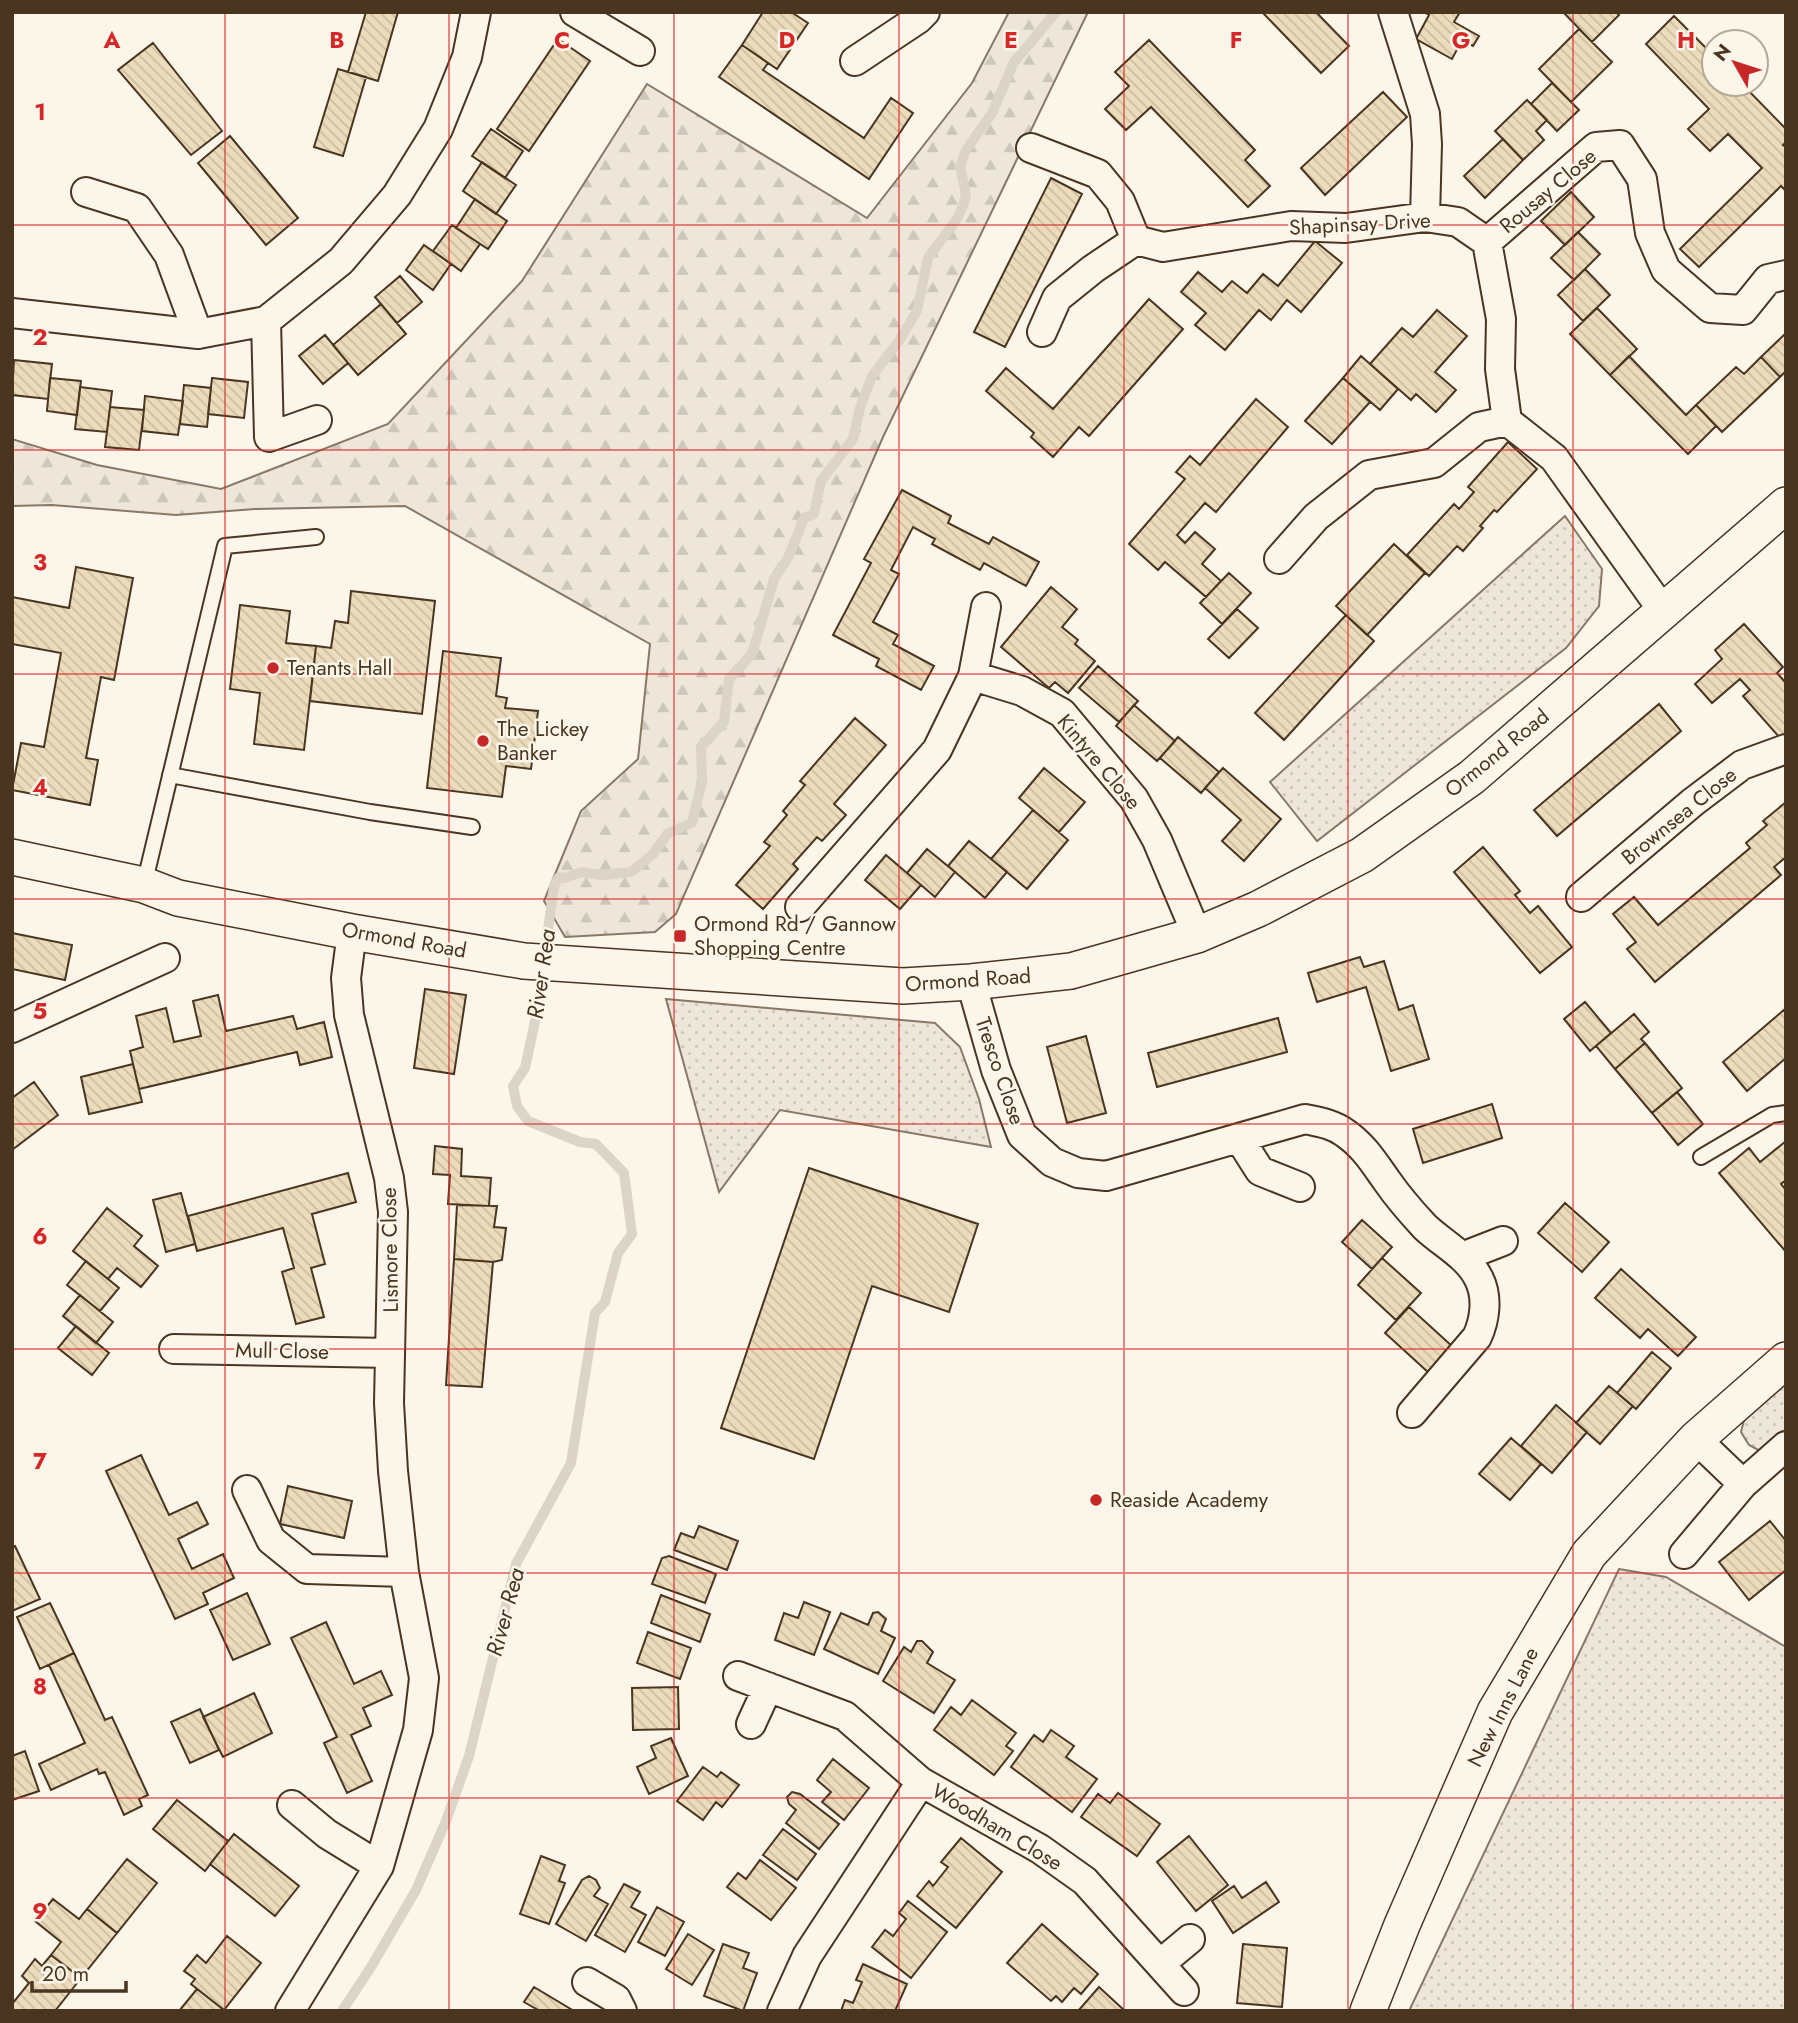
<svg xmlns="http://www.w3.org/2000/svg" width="1798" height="2023" font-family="Jost,sans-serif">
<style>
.grass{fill:url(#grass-dots);stroke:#887966;stroke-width:2}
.forest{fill:url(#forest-firs);stroke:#887966;stroke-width:2}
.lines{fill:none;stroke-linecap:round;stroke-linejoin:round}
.stream{stroke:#dcd4c6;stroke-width:10}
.building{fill:url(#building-back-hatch);stroke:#4a3520;stroke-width:2}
.service-casing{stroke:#4a3520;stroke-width:18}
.minor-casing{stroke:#4a3520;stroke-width:32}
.tertiary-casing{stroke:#4a3520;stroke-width:38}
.service{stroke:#fbf6e9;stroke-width:14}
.minor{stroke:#fbf6e9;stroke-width:28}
.tertiary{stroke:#fbf6e9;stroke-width:35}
.grid{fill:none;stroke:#d62828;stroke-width:2;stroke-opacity:0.55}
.poi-dot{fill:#c62828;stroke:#fbf6e9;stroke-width:2.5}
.labels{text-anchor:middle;stroke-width:5;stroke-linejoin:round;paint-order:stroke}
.street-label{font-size:21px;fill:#4a3520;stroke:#fbf6e9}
.poi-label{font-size:21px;fill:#4a3520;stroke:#fbf6e9;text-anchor:start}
.water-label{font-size:23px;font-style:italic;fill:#4a3520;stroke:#fbf6e9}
.grid-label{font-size:23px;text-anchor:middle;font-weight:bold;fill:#d62828;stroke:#fbf6e9;stroke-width:5;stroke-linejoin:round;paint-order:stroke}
</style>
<defs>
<pattern id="grass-dots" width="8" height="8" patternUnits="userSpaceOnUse" patternTransform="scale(1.75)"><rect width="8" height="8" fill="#ede6d9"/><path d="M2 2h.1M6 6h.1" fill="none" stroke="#cdc6ba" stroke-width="1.8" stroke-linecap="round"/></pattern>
<pattern id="forest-firs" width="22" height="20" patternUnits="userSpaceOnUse" patternTransform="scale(1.75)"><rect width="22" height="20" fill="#ede6d9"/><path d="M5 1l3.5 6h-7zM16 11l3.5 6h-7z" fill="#cdc6ba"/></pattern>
<pattern id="building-back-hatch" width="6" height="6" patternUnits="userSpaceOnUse" patternTransform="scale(1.75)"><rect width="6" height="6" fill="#ecdcbc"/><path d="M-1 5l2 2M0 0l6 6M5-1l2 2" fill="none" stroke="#ccbda1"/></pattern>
</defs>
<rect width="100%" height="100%" fill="#fbf6e9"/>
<path class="grass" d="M1565,516L1602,569L1599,606L1566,648L1317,841L1270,782Z
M666,999L935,1023L960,1047L979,1099L991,1147L780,1110L719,1192Z
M1786,1382V1429L1762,1452L1749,1445L1741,1432L1745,1416Z
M1619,1569L1666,1577L1786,1647V2011H1409Z"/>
<path class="forest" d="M1009,12H1088L883,437L676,914L655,932L565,937L544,901L581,811L638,759L650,644L405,506L255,509L176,515L52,505L12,506V439L97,465L221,489L388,424L522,281L647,84L867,218L972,83Z"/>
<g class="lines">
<path class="stream" d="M342,2011L371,1967L416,1890L446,1821L469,1756L516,1564L571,1463L595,1313L605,1302L618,1253L632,1234L624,1173L596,1144L580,1142L528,1121L517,1106L513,1086L525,1068L536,1017L554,886L559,877L565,878L582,872L602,875L631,872L653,854L668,833L692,823L702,781L701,747L724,722L729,679L752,654L774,579L788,558L804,518L814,514L821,481L853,439L860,408L872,376L899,341L917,311L928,258L957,219L963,206L966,195L960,166L966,150L992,113L1014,62L1056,12"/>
</g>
<path class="building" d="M366,12H398L378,81L348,72Z
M763,12H791L808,23L777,69L742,45Z
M1262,12H1316L1349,46L1321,73Z
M1424,12H1460L1454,22L1479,36L1473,46L1462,40L1452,59L1416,39L1429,15Z
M1563,12H1616L1619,15L1592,42Z
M1674,16L1714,56V84H1742L1786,129V142L1783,145L1786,147V191L1781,186L1699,267L1680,249L1762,168L1728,134L1710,151L1688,129L1709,109L1646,44Z
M1579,29L1612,62L1571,102L1539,69Z
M558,39L590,61L529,151L497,129Z
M1149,40L1255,150L1245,160L1270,186L1248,207L1151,107L1126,130L1105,109L1129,86L1115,72Z
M153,43L222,131L191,155L118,70Z
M742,45L768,63L763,70L864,138L891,98L913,113L869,179L719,77Z
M338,69L366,77L343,156L314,147Z
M1552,83L1579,110L1557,131L1531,104Z
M1383,92L1407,117L1325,195L1301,168Z
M1527,100L1547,120L1536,131L1544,140L1523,160L1495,131Z
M491,129L523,151L505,178L472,156Z
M230,136L298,218L266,245L198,163Z
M1503,139L1523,160L1485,198L1464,176Z
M482,162L516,185L496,214L463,191Z
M1051,178L1082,194L1005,347L974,332Z
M1571,192L1594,217L1565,245L1541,221Z
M475,199L507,221L488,249L456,228Z
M452,225L480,244L461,271L433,251Z
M1578,232L1600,254L1574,280L1551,258Z
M1315,241L1342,263L1301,312L1287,300L1271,320L1259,310L1225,350L1195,325L1206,313L1181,292L1198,272L1222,292L1232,281L1247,293L1263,274L1278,286Z
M424,245L451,264L433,290L406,270Z
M1585,269L1610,295L1583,321L1558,295Z
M400,276L422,302L397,323L375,297Z
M1149,299L1183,329L1089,436L1079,427L1053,457L1031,437L1034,433L986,391L1006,368L1053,409Z
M381,304L406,334L358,375L333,345Z
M1597,308L1637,349L1610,375L1570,334Z
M1437,310L1467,336L1435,372L1456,390L1436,412L1416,394L1411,400L1370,364L1402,328L1413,337Z
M1786,333V371L1780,377L1761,357Z
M325,335L348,363L323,384L299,356Z
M1361,356L1398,389L1380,410L1343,378Z
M1629,356L1686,415L1696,405L1716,426L1688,454L1610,375Z
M1761,357L1780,377L1722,432L1696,405L1736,367L1744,374Z
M14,360L52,364L48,399L12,395Z
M50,378L81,381L77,415L47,411Z
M212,378L248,382L244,418L208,414Z
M1343,378L1370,402L1332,444L1305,421Z
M184,385L211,388L207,427L180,424Z
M80,387L112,391L107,432L75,429Z
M145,396L183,401L178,435L142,431Z
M1256,399L1288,427L1216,512L1205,503L1177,535L1185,543L1195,532L1215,549L1202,564L1221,581L1206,597L1165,562L1158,570L1129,544L1185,479L1176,472L1190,456L1200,465Z
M110,407L144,410L139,450L105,447Z
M1508,442L1537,469L1497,512L1494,510L1480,526L1483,528L1463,551L1457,546L1429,576L1407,555L1454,504L1459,509L1474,492L1468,487Z
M902,490L951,516L948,523L989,544L993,537L1039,562L1026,586L984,563L980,570L932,544L935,539L913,527L891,570L899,574L873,622L898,635L893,644L934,666L921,690L876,666L879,659L833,635L871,563L864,559Z
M1394,544L1425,573L1367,635L1336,606Z
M76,567L133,578L114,680L101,677L86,758L98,760L90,805L12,790L21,743L44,747L61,653L12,644V597L69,608Z
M1229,573L1251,593L1222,624L1200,603Z
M1051,587L1077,609L1062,627L1078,640L1075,644L1095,661L1068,693L1055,682L1049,688L1001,647Z
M351,591L435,601L422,714L310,701L316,646L331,648L335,621L348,623Z
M240,605L290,611L286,643L316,646L304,750L254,744L260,693L230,689Z
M1237,609L1258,628L1229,658L1208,639Z
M1346,615L1374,641L1284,740L1255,713Z
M1744,624L1783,667L1777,673L1786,683V734L1780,738L1743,696L1750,690L1740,679L1712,703L1695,684L1722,659L1715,650Z
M443,651L501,658L496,696L507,698L505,708L538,711L531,769L506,766L502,797L427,788Z
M1098,666L1138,701L1119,722L1079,688Z
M1659,704L1681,731L1557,836L1534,810Z
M1134,705L1175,741L1157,761L1116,726Z
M855,718L886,745L834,804L846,815L822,841L817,837L793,864L798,869L763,909L736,885L770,846L764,842L787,815L783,811L805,785L800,781Z
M1178,737L1219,772L1201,793L1160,758Z
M1044,768L1085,802L1059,832L1019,798Z
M1223,768L1281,819L1244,861L1222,841L1241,820L1205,788Z
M1786,802V857L1774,867L1781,875L1655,982L1627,949L1636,942L1613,914L1634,897L1658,925L1750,848L1746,843L1767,825L1763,821Z
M1033,810L1068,840L1027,889L991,859Z
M969,841L1007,872L985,898L948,866Z
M1483,847L1520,891L1515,895L1530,913L1538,906L1572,947L1540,973L1454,872Z
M927,849L955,872L935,897L907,873Z
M886,855L921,885L900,909L865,880Z
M12,933L72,945L65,980L12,969Z
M1360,957L1364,967L1384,961L1399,1010L1413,1005L1429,1059L1391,1071L1366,987L1317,1002L1308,973Z
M425,989L466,995L454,1074L414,1068Z
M218,995L226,1031L293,1016L297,1029L324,1022L332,1057L300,1065L297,1052L139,1089L130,1051L143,1047L136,1016L166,1008L174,1042L201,1036L193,1001Z
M1585,1002L1611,1033L1590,1051L1564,1019Z
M1785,1009L1786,1058L1747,1091L1723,1062Z
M1634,1014L1649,1032L1641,1039L1645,1043L1615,1069L1596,1046Z
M1278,1018L1287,1052L1157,1087L1148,1053Z
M1086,1036L1106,1113L1067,1123L1047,1047Z
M1645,1043L1682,1088L1652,1113L1615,1069Z
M133,1064L142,1102L89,1114L81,1077Z
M34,1082L58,1115L12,1150V1098Z
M1677,1092L1703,1124L1678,1145L1652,1113Z
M1492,1104L1502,1138L1423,1163L1413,1129Z
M1786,1141V1180L1781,1184L1786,1190V1252L1719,1173L1749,1148L1760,1162Z
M435,1146L462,1149L461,1176L491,1178L489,1206L448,1204L450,1175L433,1174Z
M809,1168L978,1224L949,1312L872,1286L814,1459L721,1428Z
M348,1173L356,1202L312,1214L325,1264L311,1268L324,1317L296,1324L282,1272L294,1268L283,1228L197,1251L188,1216Z
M181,1193L195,1244L166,1252L153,1200Z
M1565,1203L1609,1242L1582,1272L1538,1233Z
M457,1205L497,1206L494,1227L506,1228L502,1260L493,1262L454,1259Z
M107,1208L142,1236L134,1246L158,1266L141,1287L117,1268L108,1279L73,1251Z
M1362,1220L1392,1247L1372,1269L1342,1242Z
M1382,1258L1421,1293L1396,1320L1358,1285Z
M454,1259L493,1262L482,1387L446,1385Z
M86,1261L119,1288L100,1311L67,1285Z
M1621,1269L1696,1337L1678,1356L1648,1329L1640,1338L1595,1298Z
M80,1295L113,1322L96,1343L63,1316Z
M1409,1307L1452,1346L1429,1373L1385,1333Z
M76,1326L109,1353L92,1375L58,1348Z
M1652,1352L1671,1368L1636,1409L1617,1393Z
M1609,1386L1633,1406L1600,1444L1576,1423Z
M1556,1405L1587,1432L1552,1473L1521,1446Z
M1511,1438L1541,1464L1510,1500L1479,1474Z
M141,1455L169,1515L197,1502L208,1524L178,1539L192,1569L223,1554L234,1578L203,1593L208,1604L175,1619L106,1471Z
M288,1486L352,1501L344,1538L280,1524Z
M1770,1521L1786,1541V1570L1749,1600L1719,1562Z
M699,1526L738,1541L727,1570L674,1550L681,1533L694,1538Z
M15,1546L40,1599L12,1611V1547Z
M669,1556L716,1574L705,1603L652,1584L662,1558Z
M247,1593L270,1644L233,1660L210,1610Z
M661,1595L710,1614L700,1642L651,1623Z
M804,1602L830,1612L814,1655L775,1640L784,1613L798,1618Z
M50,1603L74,1653L40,1669L17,1617Z
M878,1612L886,1619L881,1631L895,1638L878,1674L824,1649L841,1613L868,1625L873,1613Z
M326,1622L354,1684L381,1671L392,1695L363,1708L371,1726L351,1735L372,1781L347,1793L324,1743L337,1737L291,1638Z
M648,1632L691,1648L680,1679L637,1663Z
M917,1641H922L933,1652L927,1663L955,1680L934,1713L883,1681L904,1647L911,1652Z
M74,1653L105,1720L112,1717L148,1795L139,1799L142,1806L124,1815L105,1772L99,1774L97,1769L51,1790L39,1764L85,1743L49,1665Z
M678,1687L679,1729L633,1730L632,1688Z
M254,1693L272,1733L223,1757L203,1717Z
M972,1700L1016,1733L1006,1746L1013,1751L994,1775L934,1730L951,1707L961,1715Z
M200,1709L219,1750L190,1763L171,1722Z
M1051,1730L1074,1746L1066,1757L1097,1779L1072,1812L1011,1767L1034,1735L1043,1742Z
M671,1738L688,1776L649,1794L637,1767L656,1758L651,1746Z
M25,1751L39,1791L12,1800V1756Z
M833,1759L869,1788L844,1820L822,1802L831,1792L817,1780Z
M703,1767L717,1777L721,1772L739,1785L722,1807L716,1802L703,1820L677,1801Z
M792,1792L800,1794L839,1824L819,1849L786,1823L796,1810L789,1804L787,1797Z
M1118,1793L1160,1824L1137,1856L1081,1817L1098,1794L1110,1803Z
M177,1800L228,1841L205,1871L153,1829Z
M783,1829L816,1854L797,1880L763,1855Z
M234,1834L299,1886L275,1916L210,1864Z
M1189,1836L1228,1885L1196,1911L1157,1862Z
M961,1838L1002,1872L956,1928L917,1896L929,1881L933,1886L948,1867L941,1862Z
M541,1856L565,1865L559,1881L565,1883L549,1924L520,1914Z
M127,1859L157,1883L117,1933L87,1909Z
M760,1860L796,1888L771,1920L727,1887L738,1873L746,1879Z
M589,1876L596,1880L600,1888L594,1896L608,1904L586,1941L556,1924L582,1880Z
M1266,1882L1279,1902L1233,1933L1212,1901L1234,1886L1242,1898Z
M624,1884L640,1892L631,1907L646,1915L625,1952L595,1935Z
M53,1899L79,1919L87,1909L117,1933L81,1978L51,1955L61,1942L35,1921Z
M908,1901L947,1932L911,1978L872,1947L885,1930L893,1936L906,1919L899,1913Z
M657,1907L684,1922L665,1956L638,1942Z
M1042,1924L1098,1974L1081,1994L1074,1988L1062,2002L1056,1996L1051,2001L1007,1963Z
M688,1934L714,1950L692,1985L666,1969Z
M227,1936L261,1963L224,2010L191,1984L195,1979L184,1971L197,1955L206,1963Z
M723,1944L749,1953L743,1968L757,1973L743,2011L704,1996Z
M1243,1944L1287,1948L1282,2007L1237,2003Z
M51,1955L81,1978L55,2011H12V2004L29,1983L22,1976L35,1959L42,1966Z
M863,1964L907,1984L895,2011H841L845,2000L853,2003L862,1982L856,1980Z
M534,1987L574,2011H540L524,2002Z
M1099,1987L1125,2011H1078Z
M197,1989L224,2010L225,2011H179Z"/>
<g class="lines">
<defs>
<path id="service" d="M170,775L370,812L472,827
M144,885L225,546L316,537
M1701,1157L1772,1115L1786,1113"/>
<path id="minor" d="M575,12L640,51
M1393,12L1425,114L1427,144L1425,217
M855,61L918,19L925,12
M1031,148L1098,174L1120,201L1136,240L1163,247L1291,226L1346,228L1425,217L1458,222L1487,242L1501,319L1500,369L1507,421L1554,458L1664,612
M86,192L137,208L169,255L198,334
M1487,242L1596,147L1620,145L1642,179L1650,233L1666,270L1710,308L1743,310L1768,279L1786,275
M12,313L198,334L266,321L341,261L397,195L438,129L467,57L476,12
M266,321L269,437L317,420
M1042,332L1057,298L1093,269L1136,240
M1279,559L1316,517L1369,475L1434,463L1479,427L1507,421
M973,676L1022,691L1062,713L1134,799L1157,840L1197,935
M1581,897L1693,802L1742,765L1786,749
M800,907L937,750L973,676L986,607
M971,982L996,1070L1022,1135L1052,1162L1078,1173L1106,1176L1305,1119C1319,1122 1333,1124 1345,1133C1364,1146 1374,1163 1387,1181C1398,1197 1412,1213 1425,1227C1443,1244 1468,1256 1479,1279C1488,1297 1485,1320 1477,1337L1412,1413
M12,1028L165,958
M1239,1138L1260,1171L1300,1187
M1462,1257L1503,1241
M174,1349L390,1353
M1696,1439L1743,1484L1786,1446
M247,1490L271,1540L307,1569L404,1572
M1684,1554L1743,1484
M738,1676L845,1716L921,1782L1040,1849L1085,1881L1184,1991
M751,1724L768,1687
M292,1805L327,1834L379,1866
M1160,1964L1190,1939
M587,1982L616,1999L622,2011
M290,2011L379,1866L418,1730L424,1678L404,1572L393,1471L389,1403L393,1212L389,1178L349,1015L346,978L352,932
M782,2011L807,1956L921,1782"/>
<path id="tertiary" d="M12,857L144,885L178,898L352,932L524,961L903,986L971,982L1071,971L1197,935L1258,909L1362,855L1472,777L1786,505
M1368,2011L1402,1925L1495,1712L1589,1554L1696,1439L1786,1360"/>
</defs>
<use href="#service" class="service-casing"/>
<use href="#minor" class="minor-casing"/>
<use href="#tertiary" class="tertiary-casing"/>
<use href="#service" class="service"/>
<use href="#minor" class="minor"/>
<use href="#tertiary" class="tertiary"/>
</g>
<path class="grid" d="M225,12V2011M449,12V2011M674,12V2011M899,12V2011M1124,12V2011M1348,12V2011M1573,12V2011M12,225H1786M12,450H1786M12,674H1786M12,899H1786M12,1124H1786M12,1349H1786M12,1573H1786M12,1798H1786"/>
<g class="poi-dot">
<circle cx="273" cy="668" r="7"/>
<circle cx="483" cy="741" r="7"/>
<rect x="673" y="929" width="14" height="14" rx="3.5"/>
<circle cx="1096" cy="1500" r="7"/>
</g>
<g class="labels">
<g class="street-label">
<text transform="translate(1548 191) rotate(-40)" y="7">Rousay Close</text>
<text transform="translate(1360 224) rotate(-3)" y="7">Shapinsay Drive</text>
<text transform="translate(1497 753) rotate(-39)" y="7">Ormond Road</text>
<text transform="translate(1099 762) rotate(50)" y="7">Kintyre Close</text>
<text transform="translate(1679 816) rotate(-39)" y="7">Brownsea Close</text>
<text transform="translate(404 940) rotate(10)" y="7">Ormond Road</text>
<text transform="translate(968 980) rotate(-4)" y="7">Ormond Road</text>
<text transform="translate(1000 1071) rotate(71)" y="7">Tresco Close</text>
<text transform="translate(390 1250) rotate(-91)" y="7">Lismore Close</text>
<text transform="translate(282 1351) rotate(1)" y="7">Mull Close</text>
<text transform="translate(1503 1707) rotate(-63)" y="7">New Inns Lane</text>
<text transform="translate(997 1827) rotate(31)" y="7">Woodham Close</text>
</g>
<g class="poi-label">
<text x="287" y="675">Tenants Hall</text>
<text x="497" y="736">The Lickey<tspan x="497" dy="24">Banker</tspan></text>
<text x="694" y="931">Ormond Rd / Gannow<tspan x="694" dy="24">Shopping Centre</tspan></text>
<text x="1110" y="1507">Reaside Academy</text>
</g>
<g class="water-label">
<text transform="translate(541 974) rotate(-82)" y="8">River Rea</text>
<text transform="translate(505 1612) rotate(-75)" y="8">River Rea</text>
</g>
</g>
<g class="grid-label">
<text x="112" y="48">A</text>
<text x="337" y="48">B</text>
<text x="562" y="48">C</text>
<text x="787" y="48">D</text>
<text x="1011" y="48">E</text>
<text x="1236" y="48">F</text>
<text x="1461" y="48">G</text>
<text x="1686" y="48">H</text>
<text x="40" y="120">1</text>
<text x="40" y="345">2</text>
<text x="40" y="570">3</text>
<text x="40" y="795">4</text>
<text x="40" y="1019">5</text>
<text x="40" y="1244">6</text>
<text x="40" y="1469">7</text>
<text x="40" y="1694">8</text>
<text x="40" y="1919">9</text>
</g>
<rect width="1798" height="2023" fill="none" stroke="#4a3520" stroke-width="28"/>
<g transform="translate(1735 63) rotate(309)"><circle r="33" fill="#fbf6e9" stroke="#b4a999" stroke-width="2"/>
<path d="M0-5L12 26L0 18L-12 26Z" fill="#c62828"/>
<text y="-10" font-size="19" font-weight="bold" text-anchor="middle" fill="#4a3520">N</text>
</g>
<path d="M32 1981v10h94v-10" fill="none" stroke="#4a3520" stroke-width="3.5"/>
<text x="42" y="1981" font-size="21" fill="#4a3520" stroke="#fbf6e9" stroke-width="5" paint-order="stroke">20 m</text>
</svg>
